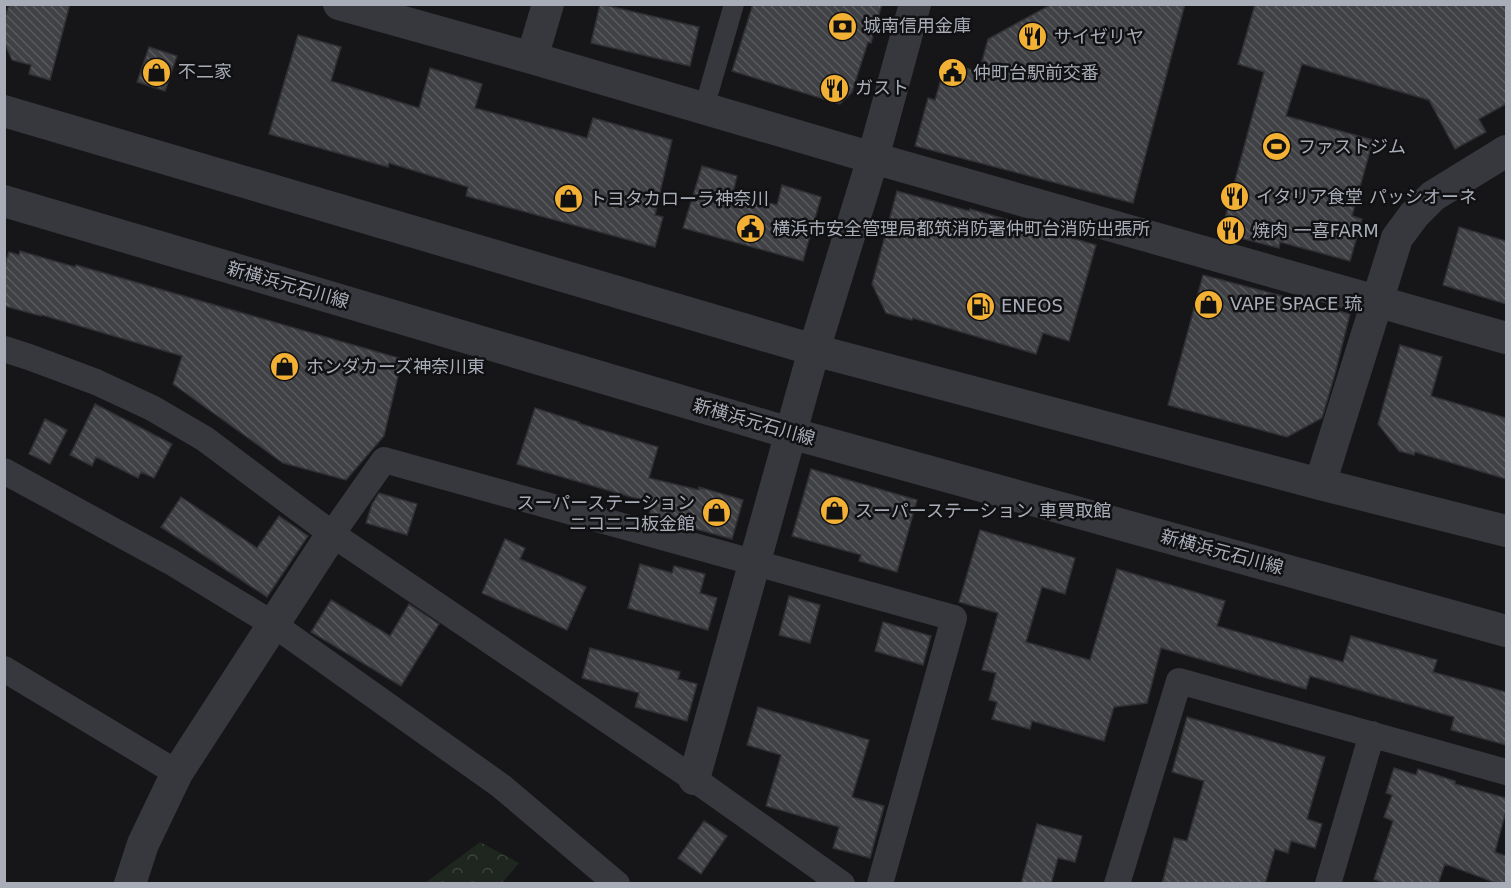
<svg xmlns="http://www.w3.org/2000/svg" width="1511" height="888" font-family="'DejaVu Sans','Noto Sans JP',sans-serif">
<style>
.forest{fill:url(#forest-crowns)}
.building{fill:url(#building-back-hatch);stroke:#303034;stroke-width:1.5}
.lines{fill:none;stroke-linecap:round;stroke-linejoin:round}
.pedestrian{stroke:#37383d;stroke-width:20}
.minor{stroke:#37383d;stroke-width:26}
.tertiary{stroke:#37383d;stroke-width:32}
.labels{text-anchor:middle;stroke-width:5;stroke-linejoin:round;paint-order:stroke}
.poi-label{font-size:18px;fill:#a8adb8;stroke:#111113;text-anchor:start}
.street-label{font-size:18px;fill:#a8adb8;stroke:#111113}
</style>
<defs>
<pattern id="forest-crowns" width="20" height="18" patternUnits="userSpaceOnUse" patternTransform="scale(1.5)"><rect width="20" height="18" fill="#1e261f"/><path d="M2 6a3 3 0 1 1 6 0M12 15a3 3 0 1 1 6 0" fill="none" stroke="#3c433d"/></pattern>
<pattern id="building-back-hatch" width="6" height="6" patternUnits="userSpaceOnUse" patternTransform="scale(1.5)"><rect width="6" height="6" fill="#404145"/><path d="M-1 5l2 2M0 0l6 6M5-1l2 2" fill="none" stroke="#595a5e"/></pattern>
</defs>
<rect width="100%" height="100%" fill="#161618"/>
<path class="forest" d="M480,842L519,863L502,883H425Z"/>
<path class="building" d="M9,4H70L50,80L29,74L31,65L12,60L4,42V21Z
M600,4L699,27L690,66L591,43Z
M753,4H882L871,43L868,42L852,92L840,104L732,71Z
M1052,4H1185L1133,203L915,146L928,98L935,100L946,62L979,72L988,39Z
M1255,4H1506V104L1479,119L1486,132L1455,149L1429,100L1302,64L1286,116L1373,140L1352,216L1362,219L1350,261L1280,242L1279,248L1221,233L1264,72L1238,64Z
M298,35L341,47L331,81L419,108L430,68L482,84L475,108L587,138L593,118L672,140L655,215L663,217L655,247L466,196L468,187L389,163L388,167L269,134Z
M149,47L177,56L165,91L137,82Z
M702,166L737,176L733,193L777,205L782,185L821,197L803,261L683,228Z
M897,191L969,211L970,209L1096,245L1069,341L1043,333L1036,354L913,318L912,320L886,313L872,284Z
M1459,227L1506,241V304L1443,285Z
M20,251L75,267L76,265L402,359L384,436L346,480L283,463L173,384L182,356L42,315L41,316L4,306V267L9,252L19,255Z
M1203,275L1350,314L1335,374L1322,418L1287,437L1168,405Z
M1400,345L1442,357L1431,396L1506,418V479L1415,452L1414,455L1399,451L1378,424Z
M95,404L172,444L154,478L141,472L138,478L96,457L92,466L70,455Z
M535,408L579,422L578,423L658,447L649,478L699,490V487L743,500L732,539L649,516L652,503L517,464Z
M45,419L67,430L50,464L29,454Z
M811,469L917,500L897,572L859,561L861,555L792,536Z
M379,493L417,504L407,535L366,523L372,504Z
M181,497L257,548L279,516L308,536L267,597L161,527Z
M980,530L1075,558L1065,594L1042,587L1026,642L1090,660L1117,569L1225,601L1217,626L1343,662L1351,636L1437,660L1433,672L1506,692V745L1451,730L1454,717L1310,676L1306,689L1161,648L1147,703L1114,707L1104,741L1032,721L1030,729L992,719L997,702L989,700L996,673L982,670L998,613L959,602Z
M505,539L525,548L520,559L586,587L567,630L482,593Z
M640,564L672,573L674,566L705,574L700,593L717,598L708,630L628,608Z
M789,596L820,605L810,643L779,635Z
M331,600L390,636L409,604L439,624L401,686L311,632Z
M883,622L931,636L923,665L875,651Z
M590,648L680,672L678,679L697,684L687,721L635,707L639,693L582,678Z
M758,707L869,740L852,797L884,806L870,858L833,848L839,827L766,806L781,755L747,745Z
M1187,717L1325,757L1307,819L1322,824L1315,848L1291,841L1288,853L1275,849L1265,884H1162L1174,838L1187,841L1204,781L1172,772Z
M1394,768L1416,775L1418,769L1455,781V784L1506,798V811L1495,852L1506,856V884H1499L1445,864L1438,884H1386L1374,879L1393,821L1384,817L1392,795L1386,793Z
M704,821L727,836L701,874L678,858Z
M1037,824L1082,836L1075,862L1058,858L1051,884H1021Z"/>
<g class="lines">
<path class="pedestrian" d="M709,91L734,4"/>
<path class="minor" d="M4,349L29,357L96,382L152,408L205,439L332,534L694,779L842,884
M4,471L171,562L273,624L501,786L617,884
M332,534L384,460L954,618L880,884
M4,669L177,773
M1117,884L1179,681L1506,772
M1328,884L1372,734"/>
<path class="tertiary" d="M339,4L532,58L873,158L1506,338
M532,58L548,4
M4,111L814,350L1320,484L1506,531
M4,201L790,433L1506,631
M1320,484L1397,238L1414,215L1433,196L1506,151
M694,779L814,350L873,158L915,4
M130,884L143,844L177,773L332,534"/>
</g>
<defs>
<symbol id="bank-disc" viewBox="-11 -11 22 22"><circle r="9.5" fill="#f2b134" stroke="#111113"/><path d="M-6-4H6V4H-6ZM0-2.3a2.3 2.3 0 1 0 0 4.6a2.3 2.3 0 1 0 0-4.6Z" fill="#111"/></symbol>
<symbol id="restaurant-disc" viewBox="-11 -11 22 22"><circle r="9.5" fill="#f2b134" stroke="#111113"/><path d="M-5-6h1v4h1v-4h1v4h1v-4h1v5L-1.5 .5V6h-2V.5L-5-1ZM5-6V6H3V1.5H1.5Q1.5-4 5-6Z" fill="#111"/></symbol>
<symbol id="shop-disc" viewBox="-11 -11 22 22"><circle r="9.5" fill="#f2b134" stroke="#111113"/><path d="M-5-2.5h2.3a2.7 3.5 0 0 1 5.4 0H5L5.5 6h-11ZM-1.5-2.5h3a1.5 2.3 0 0 0-3 0Z" fill="#111"/></symbol>
<symbol id="civic-disc" viewBox="-11 -11 22 22"><circle r="9.5" fill="#f2b134" stroke="#111113"/><path d="M-.6-6.5H3V-4.5H.6V-3L4-1V1h2V6H-6V1h2V-1L-.6-3ZM-1.2 2.5V6h2.4V2.5Z" fill="#111"/></symbol>
<symbol id="stadium-disc" viewBox="-11 -11 22 22"><circle r="9.5" fill="#f2b134" stroke="#111113"/><path d="M0-5a6.5 5 0 1 0 0 10a6.5 5 0 1 0 0-10ZM-3.5-1.8h7v3.6h-7Z" fill="#111"/></symbol>
<symbol id="fuel-disc" viewBox="-11 -11 22 22"><circle r="9.5" fill="#f2b134" stroke="#111113"/><path d="M-5.5-6h7V0h2V4h1.3V-2.5L3-4.5l.8-.8L6-3V5H2.5V1h-1V6h-7ZM-4.2-4.7v3.2H.2V-4.7Z" fill="#111"/></symbol>
</defs>
<g fill-rule="evenodd">
<use href="#bank-disc" x="826" y="10" width="33" height="33"/>
<use href="#restaurant-disc" x="1016" y="20" width="33" height="33"/>
<use href="#shop-disc" x="140" y="56" width="33" height="33"/>
<use href="#civic-disc" x="936" y="56" width="33" height="33"/>
<use href="#restaurant-disc" x="818" y="72" width="33" height="33"/>
<use href="#stadium-disc" x="1260" y="130" width="33" height="33"/>
<use href="#restaurant-disc" x="1218" y="180" width="33" height="33"/>
<use href="#shop-disc" x="552" y="182" width="33" height="33"/>
<use href="#civic-disc" x="734" y="212" width="33" height="33"/>
<use href="#restaurant-disc" x="1214" y="214" width="33" height="33"/>
<use href="#shop-disc" x="1192" y="288" width="33" height="33"/>
<use href="#fuel-disc" x="964" y="290" width="33" height="33"/>
<use href="#shop-disc" x="268" y="350" width="33" height="33"/>
<use href="#shop-disc" x="818" y="494" width="33" height="33"/>
<use href="#shop-disc" x="700" y="496" width="33" height="33"/>
</g>
<g class="labels">
<g class="poi-label">
<text x="863" y="32">城南信用金庫</text>
<text x="1054" y="43">サイゼリヤ</text>
<text x="178" y="78">不二家</text>
<text x="973" y="79">仲町台駅前交番</text>
<text x="855" y="94">ガスト</text>
<text x="1298" y="153">ファストジム</text>
<text x="1256" y="203">イタリア食堂 パッシオーネ</text>
<text x="589" y="205">トヨタカローラ神奈川</text>
<text x="772" y="235">横浜市安全管理局都筑消防署仲町台消防出張所</text>
<text x="1252" y="237">焼肉 一喜FARM</text>
<text x="1230" y="310">VAPE SPACE 琉</text>
<text x="1001" y="312">ENEOS</text>
<text x="306" y="373">ホンダカーズ神奈川東</text>
<text x="695" y="509" text-anchor="end">スーパーステーション<tspan x="695" dy="21">ニコニコ板金館</tspan></text>
<text x="855" y="517">スーパーステーション 車買取館</text>
</g>
<g class="street-label">
<text transform="translate(288 285) rotate(16)" y="6">新横浜元石川線</text>
<text transform="translate(754 422) rotate(16)" y="6">新横浜元石川線</text>
<text transform="translate(1222 552) rotate(15)" y="6">新横浜元石川線</text>
</g>
</g>
<rect width="1511" height="888" fill="none" stroke="#a8adb8" stroke-width="12"/>
</svg>
